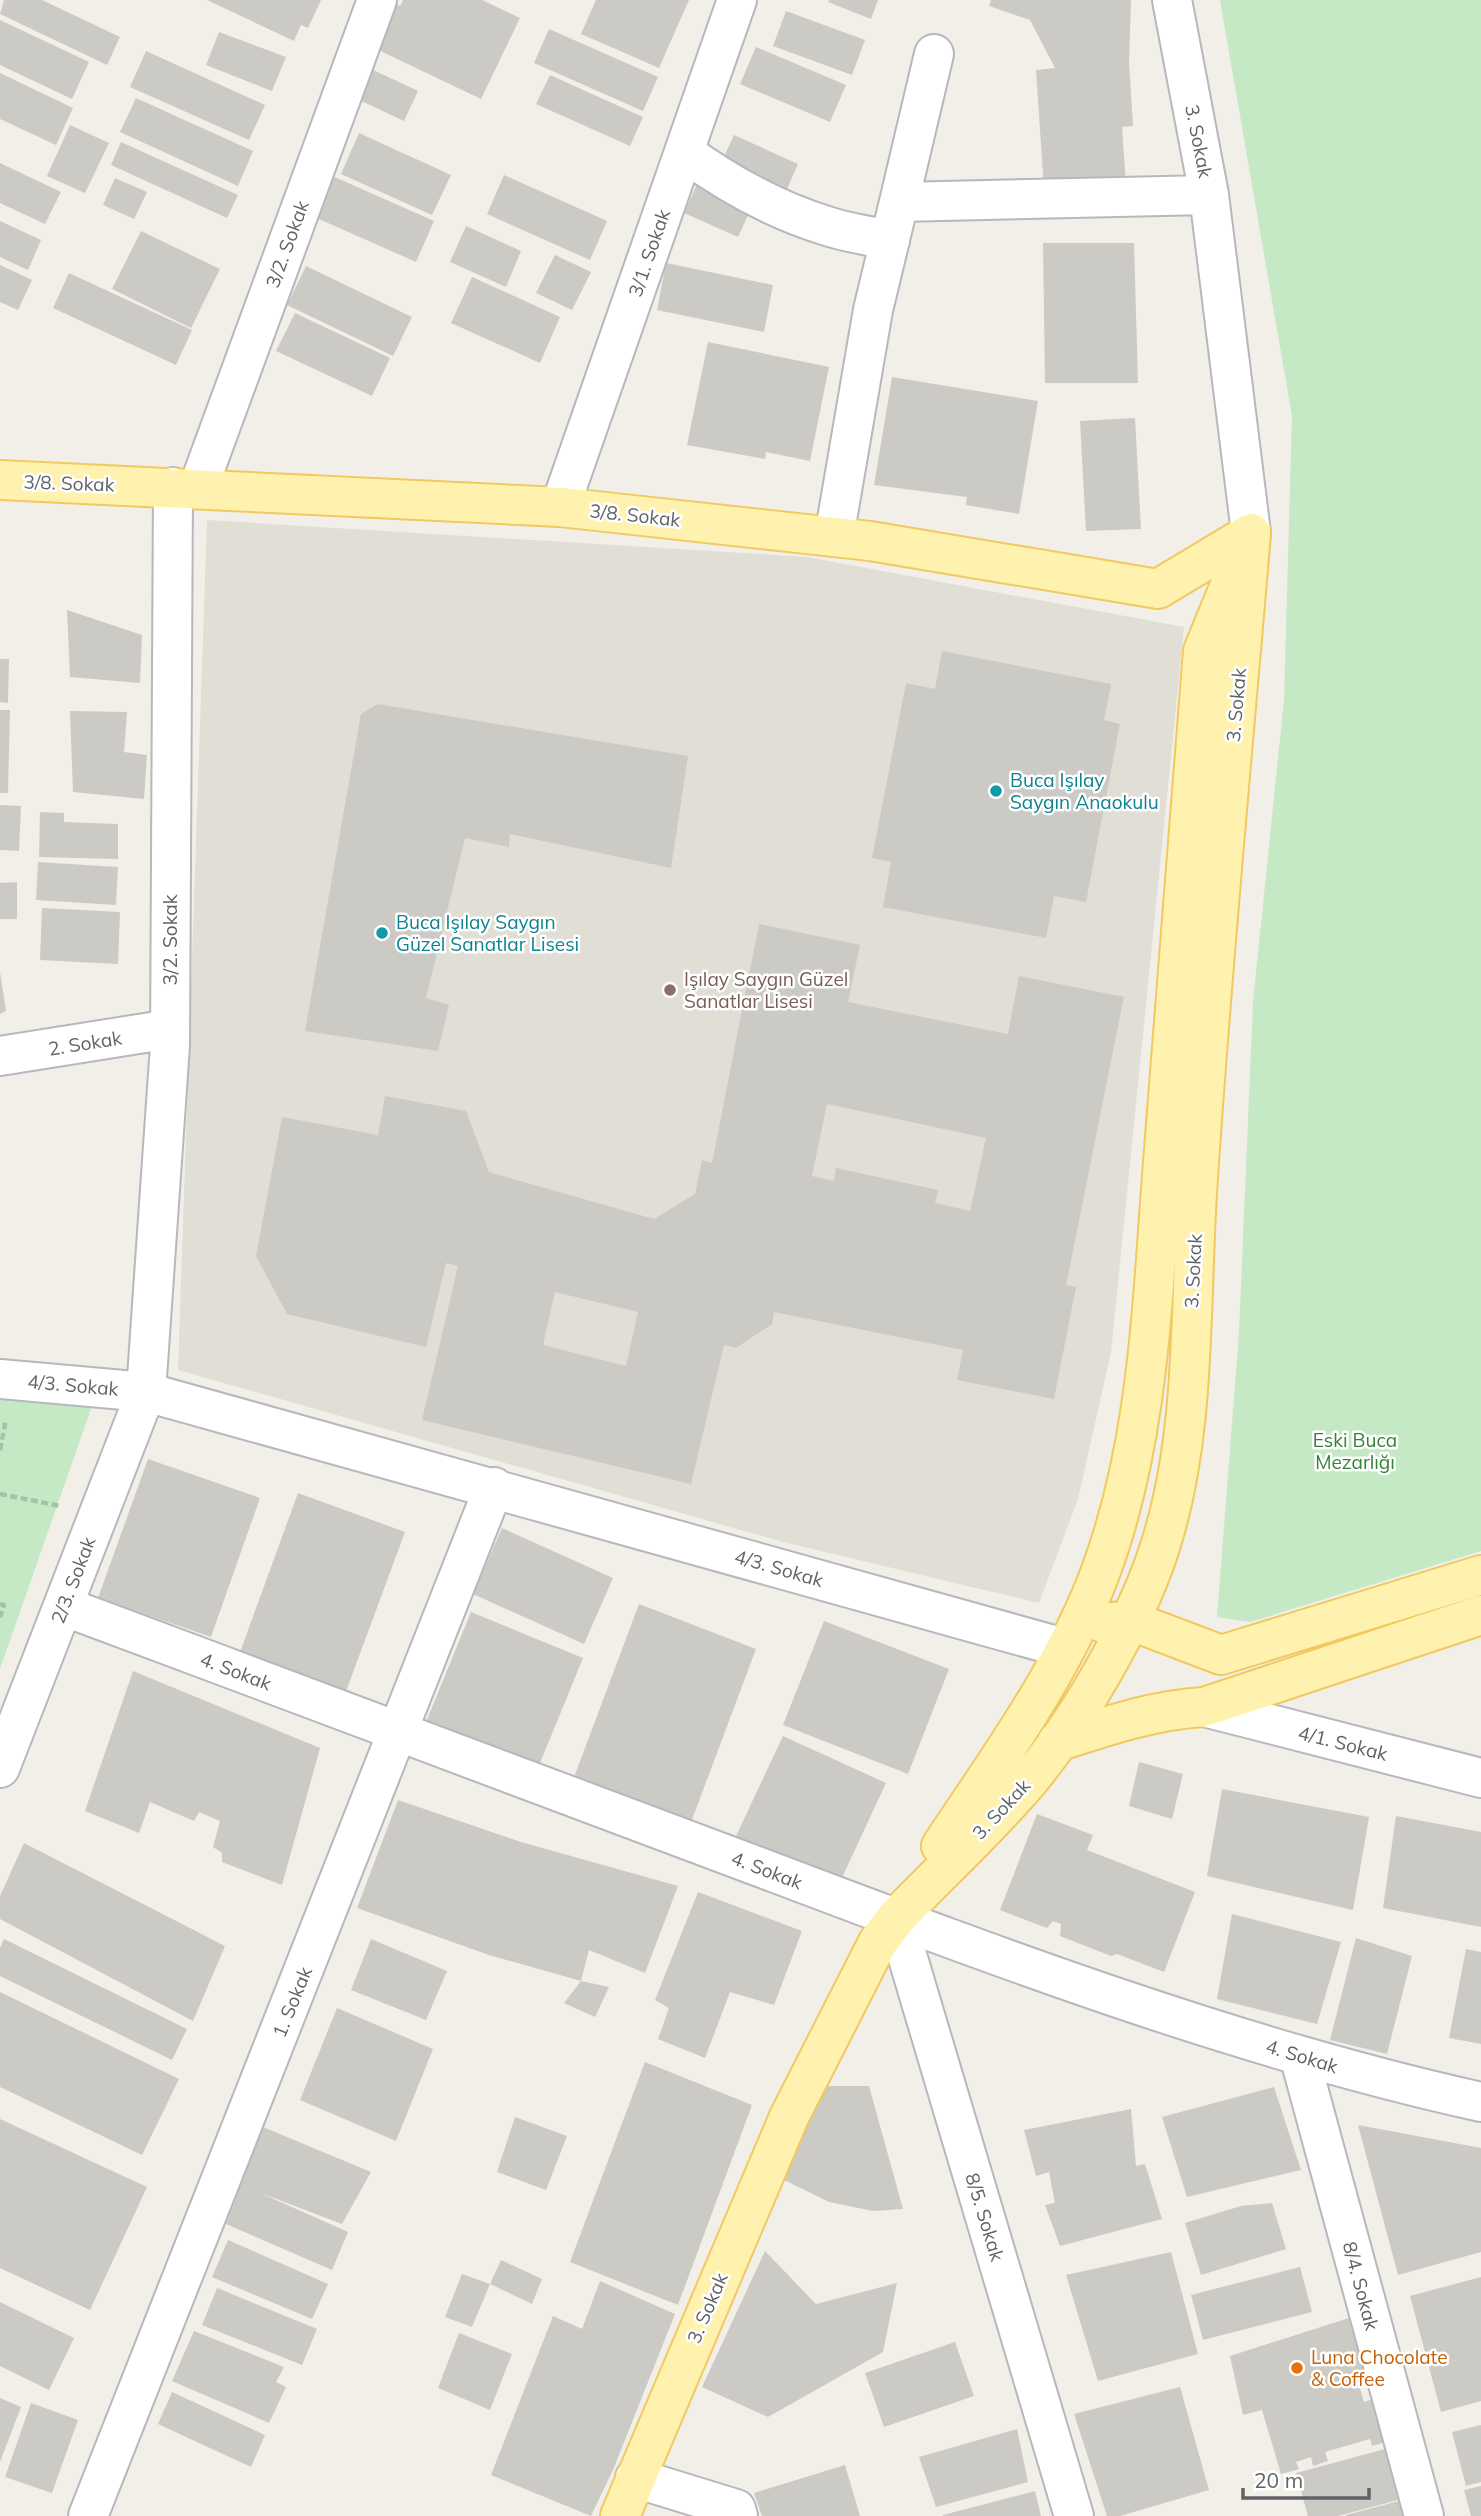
<svg xmlns="http://www.w3.org/2000/svg" width="1481" height="2516" font-family="Mulish,sans-serif">
<style>
.education{fill:#e1ded6}
.green{fill:#c5e8c5}
.building{fill:#cccac5;fill-rule:evenodd}
.lines{fill:none;stroke-linecap:round;stroke-linejoin:round}
.minor-casing{stroke:#b5b8bc;stroke-width:42}
.major-casing{stroke:#f2c960;stroke-width:42}
.path{stroke:#9cc7a9;stroke-width:4.5;stroke-dasharray:7 3.5;stroke-linecap:butt}
.minor{stroke:#fff;stroke-width:38}
.major{stroke:#fff2af;stroke-width:38}
.culture-dot{fill:#0f9aa8;stroke:#fff;stroke-width:2.5}
.education-dot{fill:#8d6e63;stroke:#fff;stroke-width:2.5}
.food-dot{fill:#e8710a;stroke:#fff;stroke-width:2.5}
.labels{text-anchor:middle;stroke-width:5;stroke-linejoin:round;paint-order:stroke}
.street-label{font-size:19px;fill:#5f6368;stroke:#fff}
.culture-label{font-size:19px;fill:#0d838f;stroke:#fff;text-anchor:start}
.education-label{font-size:19px;fill:#785e54;stroke:#fff;text-anchor:start}
.park-label{font-size:19px;fill:#348238;stroke:#fff}
.food-label{font-size:19px;fill:#c56008;stroke:#fff;text-anchor:start}
</style>
<rect width="100%" height="100%" fill="#f1efe8"/>
<path class="education" d="M207,520L807,557L1184,627L1111,1352L1078,1499L1039,1603L783,1542L178,1370Z"/>
<path class="green" d="M1220,0H1481V1551L1250,1622L1217,1617L1239,1333L1253,1002L1284,700L1292,416Z
M0,1394L93,1403L0,1669Z"/>
<path class="building" d="M4,0H42L120,37L107,65L0,14Z
M207,0H321L308,28L301,25L294,41Z
M403,0H482L520,18L481,99L372,47L393,3L400,6Z
M596,0H689L659,68L581,34Z
M829,0H878L871,19L828,2Z
M991,0H1131L1129,63L1133,126L1122,127L1126,185L1044,189L1036,70L1055,68L1030,20L989,6Z
M786,11L865,40L852,75L773,46Z
M0,20L89,62L72,99L0,65Z
M549,29L658,77L643,111L534,63Z
M219,32L286,57L272,91L206,65Z
M756,47L846,85L830,122L740,84Z
M146,51L265,105L249,140L130,87Z
M369,68L418,91L404,121L355,98Z
M0,73L73,108L56,145L0,119Z
M550,75L643,117L630,146L536,104Z
M136,98L253,151L238,186L120,132Z
M70,125L109,143L85,193L47,176Z
M359,133L451,175L432,215L341,174Z
M734,135L798,164L781,203L716,174Z
M121,142L238,195L227,218L111,165Z
M0,163L61,192L45,224L0,203Z
M328,174L434,221L416,262L310,215Z
M504,175L607,221L590,260L487,214Z
M115,178L147,192L134,219L103,205Z
M699,180L753,204L738,237L684,213Z
M0,221L41,240L28,270L0,257Z
M466,226L521,251L506,287L450,262Z
M141,231L220,269L191,328L112,289Z
M1043,243H1134L1138,383H1045Z
M555,255L591,272L572,310L536,293Z
M666,263L773,285L764,332L657,310Z
M0,265L32,280L18,310L0,302Z
M306,266L412,317L393,356L287,305Z
M69,273L192,330L176,365L53,308Z
M472,277L560,317L540,363L451,323Z
M295,313L390,358L372,396L276,351Z
M708,342L829,367L810,461L766,452L765,459L687,445Z
M892,377L1038,401L1019,514L966,505L967,497L874,485Z
M1135,418L1141,529L1086,531L1080,421Z
M67,610L142,635L140,683L70,677Z
M942,651L1111,684L1104,720L1120,724L1086,902L1054,896L1046,938L883,907L891,862L872,858L906,683L935,689Z
M0,659H9L8,703L0,702Z
M378,704L688,756L671,868L510,834L509,847L465,838L426,998L449,1005L438,1051L305,1031L361,714Z
M0,710H10L8,793H0Z
M70,711L127,712L124,752L147,755L144,799L73,792Z
M0,805L21,806L19,851L0,850Z
M40,812L64,813V822L118,824V859L39,857Z
M38,862L118,867L116,905L36,900Z
M17,882V919H0V883Z
M42,908L120,912L118,964L40,960Z
M759,924L860,945L848,1002L1008,1034L1019,976L1124,997L1066,1285L1076,1287L1054,1399L957,1380L963,1350L774,1312L772,1324L736,1348L724,1345L691,1484L422,1420L458,1266L446,1263L426,1347L287,1314L256,1256L282,1117L378,1135L385,1096L466,1111L489,1172L654,1219L695,1194L702,1160L712,1163ZM827,1104L986,1138L970,1211L935,1203L938,1190L836,1168L834,1181L812,1176ZM555,1292L638,1312L626,1366L543,1345Z
M0,972L6,1011L0,1014Z
M148,1459L260,1498L211,1637L98,1598Z
M298,1493L405,1532L345,1694L239,1655Z
M502,1528L613,1578L584,1644L473,1594Z
M639,1604L756,1649L690,1825L573,1780Z
M471,1612L583,1658L538,1768L426,1722Z
M824,1621L949,1669L908,1774L783,1725Z
M133,1671L320,1748L282,1885L222,1862V1853L213,1847L220,1821L199,1812L194,1821L150,1802L139,1833L85,1811Z
M783,1736L886,1783L839,1884L736,1836Z
M1139,1762L1183,1774L1172,1819L1129,1806Z
M1222,1789L1369,1817L1353,1910L1207,1876Z
M398,1800L521,1842L678,1886L645,1973L589,1950L581,1981L609,1987L595,2017L564,2003L581,1981L489,1955L357,1908Z
M1037,1814L1093,1835L1087,1850L1195,1892L1164,1972L1117,1954L1111,1956L1060,1936L1061,1924L1053,1921L1047,1928L1000,1910Z
M1396,1816L1481,1832V1927L1383,1908Z
M24,1843L225,1946L193,2021L0,1919V1896Z
M698,1892L802,1931L774,2005L730,1992L705,2058L658,2039L669,2008L655,2000Z
M1232,1914L1341,1942L1317,2024L1217,1999Z
M1356,1938L1412,1956L1387,2054L1330,2040Z
M4,1939L187,2029L172,2060L0,1976V1948Z
M371,1939L447,1971L426,2020L351,1990Z
M1466,1949L1481,1952V2044L1449,2038Z
M0,1992L179,2079L142,2155L0,2087Z
M337,2008L433,2049L396,2141L300,2100Z
M645,2062L752,2105L678,2305L570,2262Z
M825,2086H869L903,2209L873,2211L829,2202L778,2177Z
M1274,2087L1301,2170L1187,2197L1162,2117Z
M1131,2109L1136,2166L1145,2164L1162,2219L1060,2246L1045,2205L1055,2203L1049,2172L1036,2176L1024,2130Z
M515,2117L567,2136L546,2190L497,2172Z
M0,2119L147,2187L90,2310L0,2268Z
M1358,2125L1481,2148V2252L1398,2275Z
M263,2127L371,2172L342,2224L258,2192L348,2232L332,2270L226,2224Z
M1272,2203L1286,2249L1201,2275L1185,2223L1241,2206Z
M228,2240L328,2284L312,2319L212,2277Z
M765,2251L816,2304L897,2283L883,2352L768,2417L702,2387Z
M1171,2252L1198,2354L1098,2381L1066,2275Z
M501,2260L542,2279L532,2304L490,2284Z
M1300,2267L1312,2312L1203,2340L1191,2295Z
M462,2274L490,2284L472,2327L445,2317Z
M1481,2277V2401L1441,2412L1410,2296Z
M600,2281L675,2314L613,2470L591,2516L491,2475L553,2316L582,2329Z
M217,2288L317,2329L302,2365L202,2325Z
M0,2302L74,2338L49,2390L0,2366Z
M1349,2318L1366,2380L1358,2382L1364,2402L1375,2398L1389,2441L1372,2446L1370,2439L1325,2452L1328,2461L1313,2466L1311,2457L1296,2462L1299,2469L1281,2474L1262,2410L1243,2415L1230,2356Z
M194,2331L284,2367L276,2382L286,2387L269,2423L172,2381Z
M459,2333L512,2354L490,2410L438,2388Z
M955,2342L974,2396L884,2427L865,2373Z
M1180,2387L1209,2490L1120,2516H1107L1074,2414Z
M172,2392L265,2435L251,2467L158,2424Z
M0,2398L21,2407L0,2462Z
M31,2403L78,2420L52,2493L5,2477Z
M1481,2425V2482L1466,2486L1452,2432Z
M1017,2429L1028,2482L936,2507L919,2457Z
M1385,2449L1398,2500L1338,2516H1308L1296,2473Z
M845,2465L860,2516H762L754,2493Z
M1481,2486V2516H1471L1464,2490Z
M1035,2491L1041,2516H943V2515Z
M1399,2501L1404,2516H1346V2515Z"/>
<g class="lines">
<defs>
<path id="minor" d="M1172,0L1209,195L1251,533
M684,152C728,184 774,210 827,226C847,233 869,235 890,241
M899,202L934,54
M198,488L377,0
M560,507L737,0
M834,537L873,310L899,202L1209,195
M0,1056L170,1029
M0,1379L146,1392L1064,1648
M63,1606C299,1694 535,1783 770,1871C1003,1959 1238,2048 1481,2102
M1204,1707L1481,1778
M0,1768L146,1392L170,1045L173,487
M896,1918L1074,2516
M1299,2055L1424,2516
M635,2478L736,2509L738,2516
M88,2516L494,1487"/>
<path id="major" d="M0,480L560,507L870,541L1158,589L1251,533
M1103,1623L1129,1620L1221,1655L1481,1575
M1057,1742C1106,1726 1153,1710 1204,1707L1481,1615
M941,1846C998,1760 1062,1673 1099,1576C1149,1444 1152,1302 1163,1163C1176,992 1190,821 1203,651L1237,568
M620,2516L789,2117L878,1942L896,1918C940,1872 989,1828 1030,1779C1078,1721 1134,1625 1158,1553C1198,1434 1189,1302 1198,1178C1212,963 1233,748 1251,533"/>
</defs>
<use href="#minor" class="minor-casing"/>
<use href="#major" class="major-casing"/>
<path class="path" d="M0,1450L6,1419
M0,1494L60,1506
M0,1604L4,1605L0,1617"/>
<use href="#minor" class="minor"/>
<use href="#major" class="major"/>
</g>
<g class="culture-dot">
<circle cx="996" cy="791" r="7"/>
<circle cx="382" cy="933" r="7"/>
</g>
<circle class="education-dot" cx="670" cy="990" r="7"/>
<circle class="food-dot" cx="1297" cy="2368" r="7"/>
<g class="labels">
<g class="street-label">
<text transform="translate(1199 141) rotate(79)" y="7">3. Sokak</text>
<text transform="translate(287 244) rotate(-70)" y="7">3/2. Sokak</text>
<text transform="translate(649 253) rotate(-71)" y="7">3/1. Sokak</text>
<text transform="translate(69 483) rotate(2)" y="7">3/8. Sokak</text>
<text transform="translate(635 515) rotate(6)" y="7">3/8. Sokak</text>
<text transform="translate(1236 705) rotate(-85)" y="7">3. Sokak</text>
<text transform="translate(170 940) rotate(-90)" y="7">3/2. Sokak</text>
<text transform="translate(85 1043) rotate(-9)" y="7">2. Sokak</text>
<text transform="translate(1193 1271) rotate(-87)" y="7">3. Sokak</text>
<text transform="translate(73 1385) rotate(5)" y="7">4/3. Sokak</text>
<text transform="translate(779 1568) rotate(16)" y="7">4/3. Sokak</text>
<text transform="translate(73 1580) rotate(-69)" y="7">2/3. Sokak</text>
<text transform="translate(236 1671) rotate(21)" y="7">4. Sokak</text>
<text transform="translate(1343 1743) rotate(14)" y="7">4/1. Sokak</text>
<text transform="translate(1001 1809) rotate(-47)" y="7">3. Sokak</text>
<text transform="translate(767 1870) rotate(21)" y="7">4. Sokak</text>
<text transform="translate(292 2002) rotate(-68)" y="7">1. Sokak</text>
<text transform="translate(1302 2056) rotate(17)" y="7">4. Sokak</text>
<text transform="translate(985 2217) rotate(73)" y="7">8/5. Sokak</text>
<text transform="translate(1361 2286) rotate(75)" y="7">8/4. Sokak</text>
<text transform="translate(707 2308) rotate(-67)" y="7">3. Sokak</text>
</g>
<g class="culture-label">
<text x="1010" y="787">Buca Işılay<tspan x="1010" dy="22">Saygın Anaokulu</tspan></text>
<text x="396" y="929">Buca Işılay Saygın<tspan x="396" dy="22">Güzel Sanatlar Lisesi</tspan></text>
</g>
<g class="education-label">
<text x="684" y="986">Işılay Saygın Güzel<tspan x="684" dy="22">Sanatlar Lisesi</tspan></text>
</g>
<g class="park-label">
<text x="1355" y="1447">Eski Buca<tspan x="1355" dy="22">Mezarlığı</tspan></text>
</g>
<g class="food-label">
<text x="1311" y="2364">Luna Chocolate<tspan x="1311" dy="22">&amp; Coffee</tspan></text>
</g>
</g>
<path d="M1243 2488v10h126v-10" fill="none" stroke="#5f6368" stroke-width="3.5"/>
<text x="1254" y="2488" font-size="21" fill="#5f6368" stroke="#ffffff" stroke-width="5" paint-order="stroke">20 m</text>
</svg>
